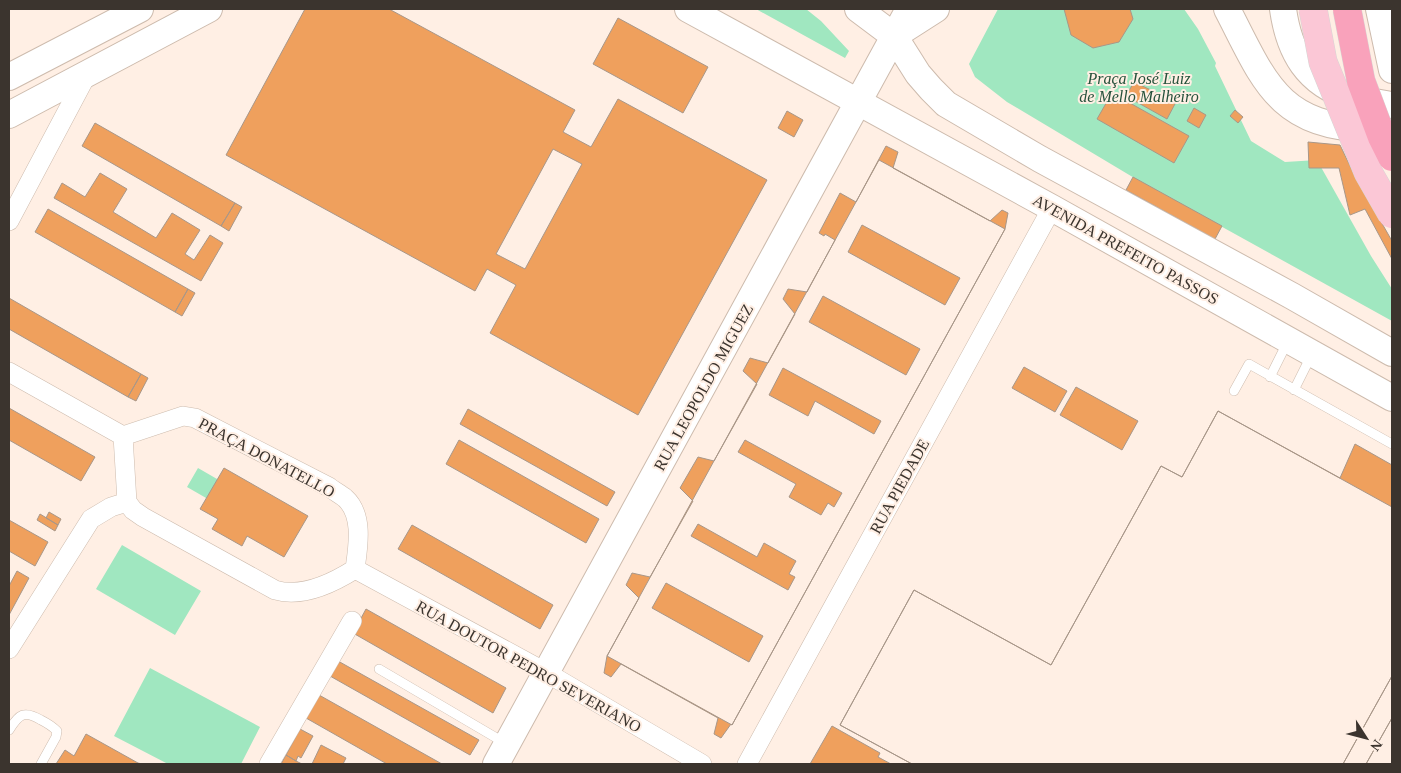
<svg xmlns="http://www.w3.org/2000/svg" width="1401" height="773" font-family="Georgia,serif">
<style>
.green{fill:#a0e7c0}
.building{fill:#efa05d;stroke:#a89789;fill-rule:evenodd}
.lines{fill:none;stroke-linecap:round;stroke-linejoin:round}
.lane-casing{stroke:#cdbbad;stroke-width:10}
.street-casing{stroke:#cdbbad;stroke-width:20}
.secondary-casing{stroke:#cdbbad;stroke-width:28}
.lane{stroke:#fff;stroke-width:9}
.street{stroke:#fff;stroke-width:19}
.secondary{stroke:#fff;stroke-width:26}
.primary-bridge-casing{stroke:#d8d6d5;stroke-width:29;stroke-linecap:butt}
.highway-bridge-casing{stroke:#d8d6d5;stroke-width:29;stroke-linecap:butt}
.primary-bridge{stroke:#fbc7d6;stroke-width:28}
.highway-bridge{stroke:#f9a2bb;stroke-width:28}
.labels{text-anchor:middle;stroke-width:4;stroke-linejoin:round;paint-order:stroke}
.park-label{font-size:16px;font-style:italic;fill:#25513b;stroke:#ffefe4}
.street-label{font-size:16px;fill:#3b342e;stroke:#ffefe4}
</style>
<rect width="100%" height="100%" fill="#ffefe4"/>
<path class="green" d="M756,9H806L821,21L849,51L845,58Z
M998,9H1184L1198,29L1216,63L1215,66L1251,141L1285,162L1317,160L1371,256L1392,289V321L1141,182L1007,102L975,77L969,64Z
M198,468L290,521L279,540L187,487Z
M122,545L201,591L175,635L96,589Z
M150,668L260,727L241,764H168L114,736Z"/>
<path class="building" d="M305,9H389L575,110L563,132L591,147L618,99L767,180L638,415L490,333L516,285L487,269L475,291L226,155ZM553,149L582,164L525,269L496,254Z
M1064,9H1130L1133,19L1119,42L1093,48L1071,35Z
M618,18L708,67L683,113L593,64Z
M1134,82L1176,102L1167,119L1126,96Z
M1112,93L1189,136L1174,163L1097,119Z
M1194,108L1206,115L1199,128L1187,121Z
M1235,110L1243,117L1238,123L1230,116Z
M787,111L803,120L794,137L778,128Z
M95,123L235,203L221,226L82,146Z
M1308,142L1340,145L1355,176L1392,241V259L1365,209L1350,215L1339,168H1309Z
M886,146L898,152L893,168L990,221L1002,210L1008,213L1005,229L732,725L731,724L721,738L714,734L718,718L621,664L611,677L604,673L607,656L639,598L626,585L632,573L650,577L693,501L680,488L698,457L714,461L757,384L743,371L750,358L768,363L795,314L783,299L788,289L807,292L835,240L825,234L824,236L819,233L840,193L856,202Z
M879,160L1005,229L732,725L607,656ZM862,225L960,278L945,305L848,252ZM823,296L920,349L906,375L809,322ZM783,368L881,421L874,434L815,401L808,416L769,395ZM745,440L842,493L834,507L828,503L821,515L789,497L796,484L738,452ZM698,524L757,557L764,543L796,561L789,574L795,577L788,590L691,536ZM666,583L763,636L749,662L652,608Z
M100,173L127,189L113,212L156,238L172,213L200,230L185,254L194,260L210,235L223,243L201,281L54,198L62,183L85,197Z
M1133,177L1222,226L1215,239L1126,190Z
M235,203L242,207L229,231L221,226Z
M48,209L188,289L175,312L35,232Z
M188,289L195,293L182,316L175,312Z
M9,298L141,374L128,397L9,329Z
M1024,367L1067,391L1055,412L1012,388Z
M141,374L148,378L136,401L128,397Z
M1076,387L1138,421L1122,450L1060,415Z
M9,408L95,457L81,481L9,440Z
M468,409L615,492L607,506L460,424Z
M1218,411L1392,507V676L1343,764H912L840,725L914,590L1051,665L1161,466L1182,477Z
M1218,411L1340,478L1355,444L1392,465V718L1366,764H912L840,725L914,590L1051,665L1161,466L1182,477Z
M459,440L599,519L586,543L446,464Z
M224,468L308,516L284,557L247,536L242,546L212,529L218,519L200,509Z
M49,512L61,519L58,525L46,518Z
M40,514L58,525L55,531L37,520Z
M9,520L48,542L35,566L9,551Z
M412,525L553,605L540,629L398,549Z
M17,571L29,578L9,615V586Z
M366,609L506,688L493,713L353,633Z
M338,661L479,740L470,755L330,676Z
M1392,676V718L1366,764H1343Z
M319,695L442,764H387L306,718Z
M832,726L880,753L878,757L891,764H810Z
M300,729L313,736L301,758L298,756L296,761L286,755Z
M86,734L138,763L142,764H56L65,750L74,756Z
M321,745L346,758L343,764H312Z
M286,755L296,761L302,764H281Z"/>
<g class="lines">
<defs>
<path id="lane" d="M1270,377L1288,341
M1294,390L1312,354
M1234,391L1249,364L1392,444
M379,669L505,743
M9,730C19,714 24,710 41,720C47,723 52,726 57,731L56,737L41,764"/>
<path id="street" d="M9,221L87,74
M9,372L123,436
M183,416L195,418L329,487C334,491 340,494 345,498C364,515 358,547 355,569C333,583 302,598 275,590L143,517L133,510L127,502L123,436Z
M355,569L547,673L702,764
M9,649L91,519L111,507L127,502
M269,764L352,621
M747,764L1052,208"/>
<path id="secondary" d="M688,9L1052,208L1392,398
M858,9L894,36L918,74L931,89L946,104L1040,159L1292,296L1392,353
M1227,9C1264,80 1277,126 1369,129
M1283,9C1289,52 1307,84 1351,97C1364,101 1379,103 1392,105
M1379,9L1392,70
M897,34L936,9
M9,77L140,9
M9,115L209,9
M496,764L909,9"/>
</defs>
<use href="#lane" class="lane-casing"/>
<use href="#street" class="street-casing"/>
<use href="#secondary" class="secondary-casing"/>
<use href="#lane" class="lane"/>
<use href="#street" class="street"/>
<use href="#secondary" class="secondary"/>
<defs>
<path id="primary-bridge" d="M1313,9L1323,62L1368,172L1392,214"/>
<path id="highway-bridge" d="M1347,9L1361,81L1382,137L1392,157"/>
</defs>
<use href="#primary-bridge" class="primary-bridge-casing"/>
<use href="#highway-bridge" class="highway-bridge-casing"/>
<use href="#primary-bridge" class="primary-bridge"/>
<use href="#highway-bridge" class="highway-bridge"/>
</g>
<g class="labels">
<g class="park-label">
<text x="1139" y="84">Praça José Luiz<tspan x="1139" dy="18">de Mello Malheiro</tspan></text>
</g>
<g class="street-label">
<text transform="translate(1126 249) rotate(29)" y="6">AVENIDA PREFEITO PASSOS</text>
<text transform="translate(703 387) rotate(-61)" y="6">RUA LEOPOLDO MIGUEZ</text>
<text transform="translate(267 457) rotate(28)" y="6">PRAÇA DONATELLO</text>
<text transform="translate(899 486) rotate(-61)" y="6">RUA PIEDADE</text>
<text transform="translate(529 666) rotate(29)" y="6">RUA DOUTOR PEDRO SEVERIANO</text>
</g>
</g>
<rect width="1401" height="773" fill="none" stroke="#3b342e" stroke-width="20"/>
<g transform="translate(1366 738) rotate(126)" stroke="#ffefe4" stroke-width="4" paint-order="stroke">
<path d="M0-4L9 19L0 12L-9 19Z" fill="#3b342e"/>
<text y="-8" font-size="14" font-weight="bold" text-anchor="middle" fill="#3b342e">N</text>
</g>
</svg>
